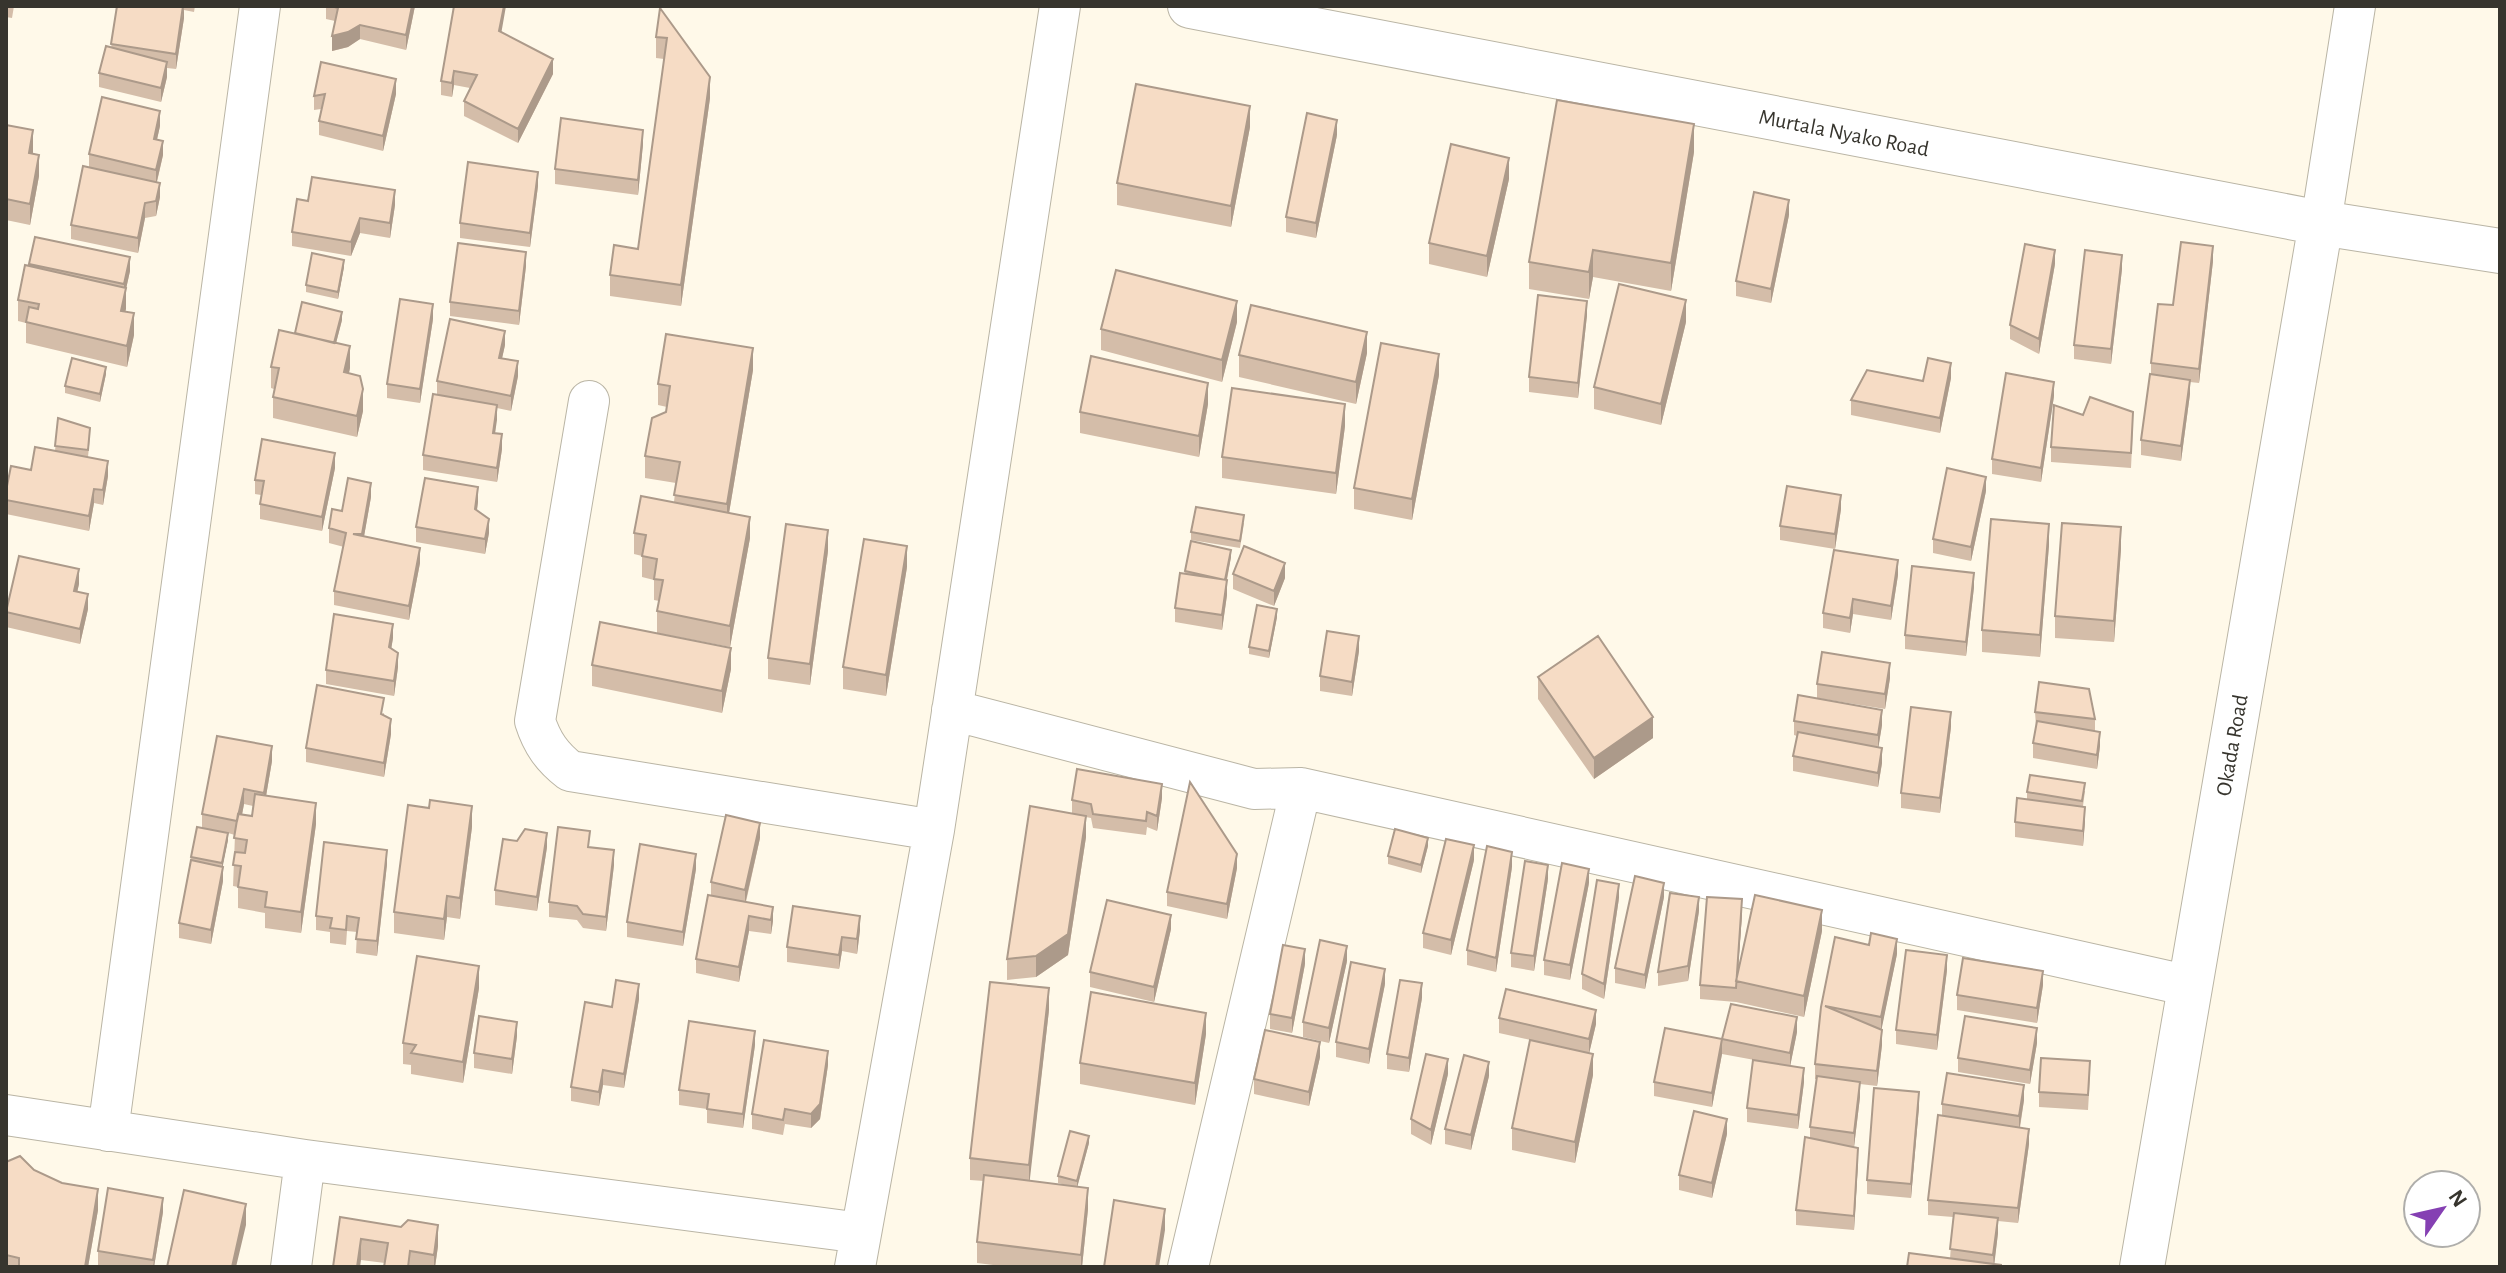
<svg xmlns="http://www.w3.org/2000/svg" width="2506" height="1273" font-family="'Alegreya Sans',sans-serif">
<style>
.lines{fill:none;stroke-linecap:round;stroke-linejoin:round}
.minor-casing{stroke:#bab5a5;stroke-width:42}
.tertiary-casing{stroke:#bab5a5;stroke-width:46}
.minor{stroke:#fff;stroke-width:40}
.tertiary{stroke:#fff;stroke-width:44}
.wall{fill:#d4bda9;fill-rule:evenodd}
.shaded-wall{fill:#ac9a8a}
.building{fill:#f6dcc5;stroke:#ac9a8a;stroke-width:2}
.labels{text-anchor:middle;stroke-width:6;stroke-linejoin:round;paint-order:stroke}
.street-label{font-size:22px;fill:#37352e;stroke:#fff}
</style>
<rect width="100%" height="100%" fill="#fff9e9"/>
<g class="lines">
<defs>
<path id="minor" d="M2321,223L2355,6
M589,401L535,721C542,743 552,757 570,771L934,830
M952,710L1254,789L1301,788L2190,986
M6,1115L305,1160L861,1233
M108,1131L260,6
M291,1267L305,1160
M855,1267L934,830L1060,6
M1188,1267L1301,788"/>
<path id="tertiary" d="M1190,6L2321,223L2500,251
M2142,1267L2321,223"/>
</defs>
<use href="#minor" class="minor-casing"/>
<use href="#tertiary" class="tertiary-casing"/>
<use href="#minor" class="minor"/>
<use href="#tertiary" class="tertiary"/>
</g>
<path class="wall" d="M6,6H14L12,18L6,17Z
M117,6H195L194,12L184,10V18L176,69L167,68V77L161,102L99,87V73L111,48Z
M326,6H415L406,50L360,39L348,47L332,51L335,21L326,19Z
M660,8L710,98L681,306L610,296V275L638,249L664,59L656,58V37Z
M502,33L553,74L518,143L464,116V101L470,88L454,85L452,97L441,95V81Z
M321,62L396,94L383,151L319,135V121L321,109L314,110V96Z
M6,125L33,152V154L39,176L30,225L6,220Z
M160,126L157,139L163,155L157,182L160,197L156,216L145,218L138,253L71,239V225L89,167V154Z
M1250,127L1231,227L1117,205V183Z
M1337,135L1316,238L1286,232V217Z
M643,144L638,195L555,184V169Z
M1694,152L1671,291L1593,277L1589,299L1529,289V262Z
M1509,179L1487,277L1429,264V243Z
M538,186L530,247L460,238V223Z
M308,201L395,205L390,238L360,233L351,256L292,246V232Z
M1789,215L1771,303L1736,296V281Z
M35,237L130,271L126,289L125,312L134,335L127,367L26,343V323L18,321V300L29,266Z
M2213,261L2199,383L2190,382V394L2181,461L2141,455V440L2151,374V363L2173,305Z
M2055,264L2039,354L2010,339V325Z
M526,266L519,325L450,316V302Z
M344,267L338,299L306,292V285Z
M2122,269L2111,364L2074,359V345Z
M1587,315L1578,398L1529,392V377Z
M433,319L420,403L387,398V384Z
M342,320L336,343L350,368L349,373L363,411L357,437L273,418V397L274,389L271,388V367L295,334Z
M1237,322L1222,382L1101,350V329Z
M1686,322L1661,425L1594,409V387Z
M505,345L502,358L518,376L511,411L497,408L495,433L502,449L497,482L423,470V455L437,395V381Z
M1367,353L1356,404L1239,377V355Z
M753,370L729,513L750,538L730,647L657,633V611L659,601L654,600V580L642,577V556L634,554V533L674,502L676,483L645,478V456L666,412L667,407L658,405V384Z
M106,374L100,402L65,393V386Z
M1439,375L1412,520L1354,509V488Z
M1951,378L1940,433L1851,415V400L1923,381Z
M2054,396L2041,482L1992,474V459Z
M1208,404L1199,457L1080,433V412Z
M2083,415L2133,426L2131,468L2051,462V447Z
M58,418L90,436L88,457L108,476L103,505L94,503L89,531L6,514V491L31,470L55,451Z
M1345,426L1336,494L1222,478V457Z
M335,468L322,531L260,519V504L261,495L255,494V480Z
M1986,491L1971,561L1933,553V539Z
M371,497L364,536L420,563L409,620L334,605V591L344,547L329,543V528L342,511Z
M478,502L477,510L489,533L485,554L416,542V527Z
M1841,509L1835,549L1780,540V526Z
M1244,523L1240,548L1191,540V532Z
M2049,545L2040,657L1982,652V630Z
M2121,549L2114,642L2055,638V616Z
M828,551L810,685L768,679V658Z
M1231,557L1227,580V595L1222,630L1175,622V608L1185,571Z
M907,567L886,696L843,689V667Z
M1233,574L1285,578L1274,606L1233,589Z
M1898,575L1891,620L1853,614L1850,633L1823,628V613Z
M79,584L77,592L88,609L80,644L6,627V612Z
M1974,587L1966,656L1905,649V635Z
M1277,617L1269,658L1249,654V647Z
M393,638L391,649L398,667L394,696L326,684V670Z
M1359,651L1352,696L1320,691V676Z
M592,665L731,669L722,713L592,686Z
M1538,677L1653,738L1594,779L1538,699Z
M1890,678L1885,709L1817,698V684Z
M2035,712L2095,719V731L2100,746L2097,769L2033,758V743L2036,726Z
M384,713V715L391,734L384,777L306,762V748Z
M1794,721L1882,725L1878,748L1882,763L1878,787L1793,771V756L1797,736L1794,735Z
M1951,727L1940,813L1901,808V793Z
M272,761L266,796L316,824L301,933L265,928V913L238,908V887L233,886L235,835L228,833V840L222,867L223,881L211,944L179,938V923L191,857L202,828V814ZM244,804L253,806L252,816L242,815Z
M2085,791L2083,806L2085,821L2083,846L2015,837V822L2027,799V792Z
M1162,798L1157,831L1147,827L1146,835L1093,828L1091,818L1086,817V837L1068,955L1036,977L1007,980V959L1072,813V800Z
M472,827L460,919L447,917L444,940L394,933V912Z
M760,838L746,902L773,921L771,934L749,931L739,982L696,973V959L711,895V882Z
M1428,846L1421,873L1388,864V856Z
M547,847L537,911L495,905V890Z
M590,847L614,865L606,931L583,928L577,920L549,917V902Z
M1474,860L1451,955L1423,948V933Z
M387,864L377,956L356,953L357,932L347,931L346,945L330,943V932L316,930V916Z
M1512,867L1496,972L1467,965V950Z
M1237,868L1227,919L1167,906V892Z
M696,869L683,946L627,937V922Z
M1548,879L1534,971L1511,967V953Z
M1589,883L1570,980L1544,975V960Z
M1664,897L1645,989L1615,983V968Z
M1619,898L1604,999L1582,989V974Z
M1699,911L1688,981L1658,986V972Z
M1742,914L1738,970L1822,931L1804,1017L1736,1002L1700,999V985Z
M1171,929L1154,1002L1090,987V972Z
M860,930L857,954L842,951L839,969L787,962V947Z
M1897,954L1881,1030L1882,1045L1877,1086L1860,1084V1097L1854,1147L1858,1162L1854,1230L1796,1225V1210L1810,1138V1127L1817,1079H1815V1064L1821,1007Z
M1347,961L1329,1043L1303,1037V1022Z
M1305,964L1292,1033L1270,1029V1014Z
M1947,970L1937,1050L1896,1044V1030Z
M1385,984L1369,1064L1336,1057V1042Z
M2043,985L2037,1023L1957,1010V995Z
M479,988L463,1083L411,1074V1065L403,1064V1043Z
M1422,998L1409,1072L1387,1069V1054Z
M639,999L624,1088L603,1085L599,1106L571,1101V1087L612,1007Z
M1049,1010L1029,1181L1066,1185L1058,1183V1176L1089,1143L1077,1187L1088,1209L1082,1267H1009L977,1263V1242L984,1181L970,1180V1158Z
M1499,1018L1596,1024L1589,1053L1593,1075L1575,1163L1512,1150V1128L1557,1046L1499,1033Z
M1797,1032L1790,1066L1804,1082L1798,1129L1747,1122V1108L1760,1061L1722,1054L1712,1107L1654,1096V1082L1722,1039Z
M1206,1034L1195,1105L1080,1084V1063Z
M517,1036L512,1074L474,1068V1053Z
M2037,1043L2030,1084L1958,1072V1058Z
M755,1045L743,1128L707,1123V1109L679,1105V1090Z
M1320,1057L1309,1106L1254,1094V1079Z
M828,1065L820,1119L811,1128L785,1124L783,1135L752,1129V1114Z
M1448,1074L1431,1145L1411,1134V1119Z
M1489,1076L1471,1150L1445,1144V1129Z
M2090,1076L2088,1110L2039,1107V1092Z
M2024,1100L2020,1128L2029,1144L2018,1223L1998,1221V1233L1994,1264L1950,1259L1953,1217L1928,1215V1200L1942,1116V1104Z
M1919,1107L1911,1198L1867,1194V1180Z
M1727,1134L1712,1198L1679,1190V1175Z
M6,1162L34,1170L98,1210L88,1267H6Z
M163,1212L154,1267H108L98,1265V1251Z
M340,1217L438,1246L435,1267H384L385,1263L361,1260Z"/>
<path class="shaded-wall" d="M184,6V18L176,69V54Z
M412,6H415L406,50V35Z
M504,6H506L499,46V31Z
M360,25V39L348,47L332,51V36Z
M553,59V74L518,143V129Z
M167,62V77L161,102V88Z
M454,71V85L452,97V83Z
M710,77V98L681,306V285Z
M396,79V94L383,151V136Z
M1250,106V127L1231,227V206Z
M160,111V126L154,153V139Z
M1337,120V135L1316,238V223Z
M1694,124V152L1671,291V263Z
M33,130V152L29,175V153Z
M643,130V144L638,195V180Z
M163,141V155L156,185V170Z
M39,155V176L30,225V204Z
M1509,158V179L1487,277V256Z
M538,172V186L530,247V233Z
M160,183V197L156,216V201Z
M395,190V205L390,238V223Z
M1789,200V215L1771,303V289Z
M145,203V218L138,253V238Z
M360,218V233L351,256V242Z
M2213,246V261L2199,383V369Z
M1593,250V277L1589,299V272Z
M2055,250V264L2039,354V339Z
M526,252V266L519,325V311Z
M2122,255V269L2111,364V349Z
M130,257V271L126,289V309L121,332V311L124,297V284Z
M344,260V267L338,299V292Z
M1686,300V322L1661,425V404Z
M1237,301V322L1222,382V360Z
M1587,301V315L1578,398V383Z
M433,304V319L420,403V389Z
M342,312V320L334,351V344Z
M134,313V335L127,367V346Z
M505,331V345L499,372V358Z
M1367,332V353L1356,404V382Z
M350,346V368L344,394V372Z
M753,348V370L727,525V504Z
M1439,354V375L1412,520V499Z
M518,361V376L511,411V396Z
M1951,363V378L1940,433V418Z
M106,367V374L100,402V394Z
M2190,380V394L2181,461V446Z
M2054,382V396L2041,482V468Z
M1208,383V404L1199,457V436Z
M363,389V411L357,437V416Z
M1345,404V426L1336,494V473Z
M497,405V420L493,447V433Z
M502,434V449L497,482V468Z
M335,453V468L322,531V517Z
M108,461V476L103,505V490Z
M1986,477V491L1971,561V547Z
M371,483V497L362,548V534Z
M478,487V502L475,523V509Z
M94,489V503L89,531V516Z
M1841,495V509L1835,549V534Z
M750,517V538L730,647V626Z
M489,519V533L485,554V539Z
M2049,524V545L2040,657V635Z
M2121,527V549L2114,642V621Z
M828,530V551L810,685V664Z
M907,546V567L886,696V675Z
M420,548V563L409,620V606Z
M1231,550V557L1225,588V580Z
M1898,560V575L1891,620V606Z
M1285,563V578L1274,606V591Z
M79,569V584L74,606V591Z
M1974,573V587L1966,656V642Z
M1227,580V595L1222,630V615Z
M88,594V609L80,644V629Z
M1853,599V614L1850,633V618Z
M1277,609V617L1269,658V651Z
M393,624V638L389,662V647Z
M1359,636V651L1352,696V682Z
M731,648V669L722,713V691Z
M398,653V667L394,696V681Z
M1890,663V678L1885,709V694Z
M1882,710V725L1878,750V735Z
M1951,712V727L1940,813V798Z
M1653,717V738L1594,779V758Z
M391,719V734L384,777V763Z
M2100,732V746L2097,769V755Z
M272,746V761L264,808V793Z
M1882,748V763L1878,787V773Z
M1162,784V798L1157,831V816Z
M244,789V804L238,835V821Z
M316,803V824L301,933V912Z
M472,806V827L460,919V898Z
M2085,807V821L2083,846V831Z
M1086,816V837L1068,955L1036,977V956Z
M760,823V838L745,904V890Z
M228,833V840L222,870V863Z
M547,833V847L537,911V897Z
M1428,838V846L1421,873V865Z
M1474,845V860L1451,955V940Z
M387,850V864L377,956V941Z
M614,850V865L606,931V917Z
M1512,852V867L1496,972V958Z
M696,854V869L683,946V932Z
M1237,854V868L1227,919V904Z
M1548,865V879L1534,971V956Z
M223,867V881L211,944V930Z
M1589,869V883L1570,980V965Z
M1664,883V897L1645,989V975Z
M1619,884V898L1604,999V984Z
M447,896V917L444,940V919Z
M1699,897V911L1688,981V966Z
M1742,899V914L1737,981H1736Z
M773,907V921L771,934V920Z
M1822,910V931L1804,1017V996Z
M1171,915V929L1154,1002V987Z
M749,916V931L739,982V967Z
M860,916V930L857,954V939Z
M842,937V951L839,969V955Z
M1897,939V954L1881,1032V1017Z
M1347,946V961L1329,1043V1028Z
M1305,949V964L1292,1033V1018Z
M1947,955V970L1937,1050V1035Z
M479,966V988L463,1083V1062Z
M1385,969V984L1369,1064V1049Z
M2043,971V985L2037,1023V1008Z
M1422,983V998L1409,1072V1058Z
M639,984V999L624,1088V1074Z
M1049,988V1010L1029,1187V1165Z
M1596,1010V1024L1589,1054V1039Z
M1206,1013V1034L1195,1105V1083Z
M1797,1017V1032L1790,1067V1053Z
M517,1022V1036L512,1074V1059Z
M2037,1028V1043L2030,1084V1070Z
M1882,1030V1045L1877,1086V1071Z
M755,1031V1045L743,1128V1114Z
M1722,1039V1054L1712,1107V1093Z
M1320,1042V1057L1309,1106V1092Z
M828,1051V1065L820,1119L811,1128V1114Z
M1593,1054V1075L1575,1163V1142Z
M1448,1059V1074L1431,1145V1130Z
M1489,1062V1076L1471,1150V1135Z
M1804,1068V1082L1798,1129V1115Z
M603,1070V1085L599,1106V1092Z
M1860,1082V1097L1854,1147V1133Z
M2024,1085V1100L2019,1131V1116Z
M1919,1092V1107L1911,1198V1184Z
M1727,1119V1134L1712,1198V1183Z
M2029,1129V1144L2018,1223V1208Z
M1089,1136V1143L1077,1188V1181Z
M1858,1148V1162L1854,1230V1216Z
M1088,1188V1209L1082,1267H1081V1255Z
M98,1189V1210L88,1267H85Z
M163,1198V1212L154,1267H153Z
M246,1204V1225L236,1267H232Z
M1165,1209V1230L1159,1267H1156Z
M1998,1218V1233L1994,1267L1993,1255Z
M438,1225V1246L435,1267H434V1255Z
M361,1239V1260L360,1267H357Z"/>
<path class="building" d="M117,6H183L176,54L111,44Z
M331,6H412L406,35L360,25L348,32L332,36L338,8Z
M454,6H504L499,31L553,59L518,129L464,101L477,75L454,71L452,83L441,81Z
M660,8L710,77L681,285L610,275L614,245L638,249L667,38L656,37Z
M106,46L167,62L161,88L99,73Z
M321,62L396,79L383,136L319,121L325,94L314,96Z
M1136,84L1250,106L1231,206L1117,183Z
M102,97L160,111L154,139L163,141L156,170L89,154Z
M1557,100L1694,124L1671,263L1593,250L1589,272L1529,262Z
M1307,113L1337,120L1316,223L1286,217Z
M561,118L643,130L638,180L555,169Z
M6,125L33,130L29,153L39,155L30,204L6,199Z
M1451,144L1509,158L1487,256L1429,243Z
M468,162L538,172L530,233L460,223Z
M83,166L160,183L156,201L145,203L138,238L71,225Z
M312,177L395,190L390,223L360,218L351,242L292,232L297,199L308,201Z
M1754,192L1789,200L1771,289L1736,281Z
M35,237L130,257L124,284L29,264Z
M2181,242L2213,246L2199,369L2151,363L2158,304L2173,305Z
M458,243L526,252L519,311L450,302Z
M2025,244L2055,250L2039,339L2010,325Z
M2085,250L2122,255L2111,349L2074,345Z
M312,253L344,260L338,292L306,285Z
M25,265L126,288L121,311L134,313L127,346L26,322L29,307L38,309L39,304L18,300Z
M1116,270L1237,301L1222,360L1101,329Z
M1619,284L1686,300L1661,404L1594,387Z
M1538,295L1587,301L1578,383L1529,377Z
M400,299L433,304L420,389L387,384Z
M302,302L342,312L334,343L295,333Z
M1251,305L1367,332L1356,382L1239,355Z
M450,319L505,331L499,358L518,361L511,396L437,381Z
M279,330L350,346L344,372L360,376L363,389L357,416L273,397L279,368L271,367Z
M666,334L753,348L727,504L674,495L680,462L645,456L652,418L666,412L670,386L658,384Z
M1381,343L1439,354L1412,499L1354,488Z
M1091,356L1208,383L1199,436L1080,412Z
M72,358L106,367L100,394L65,386Z
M1928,358L1951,363L1940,418L1851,400L1867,370L1923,381Z
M2006,373L2054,382L2041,468L1992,459Z
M2150,374L2190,380L2181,446L2141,440Z
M1232,388L1345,404L1336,473L1222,457Z
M433,394L497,405L493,433L502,434L497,468L423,455Z
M2090,397L2133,412L2131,453L2051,447L2054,405L2083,415Z
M58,418L90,428L88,450L55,446Z
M262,439L335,453L322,517L260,504L264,481L255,480Z
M35,447L108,461L103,490L94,489L89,516L6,500V491L11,466L31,470Z
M1947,468L1986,477L1971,547L1933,539Z
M348,478L371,483L362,534H353L420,548L409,606L334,591L346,533L329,528L332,509L342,511Z
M425,478L478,487L475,509L489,519L485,539L416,527Z
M1787,486L1841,495L1835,534L1780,526Z
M641,496L750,517L730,626L657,611L663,580L654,579L657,559L642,556L646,535L634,533Z
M1196,507L1244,515L1240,541L1191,532Z
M1991,519L2049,524L2040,635L1982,630Z
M2062,523L2121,527L2114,621L2055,616Z
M786,524L828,530L810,664L768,658Z
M864,539L907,546L886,675L843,667Z
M1191,541L1231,550L1225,580L1185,571Z
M1244,546L1285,563L1274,591L1233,574Z
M1834,550L1898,560L1891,606L1853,599L1850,618L1823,613Z
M19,556L79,569L74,591L88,594L80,629L6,612Z
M1912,566L1974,573L1966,642L1905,635Z
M1180,573L1227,580L1222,615L1175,608Z
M1257,605L1277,609L1269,651L1249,647Z
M334,614L393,624L389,647L398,653L394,681L326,670Z
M600,622L731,648L722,691L592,665Z
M1327,631L1359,636L1352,682L1320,676Z
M1598,636L1653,717L1594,758L1538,677Z
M1822,652L1890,663L1885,694L1817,684Z
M2039,682L2089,689L2095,719L2035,712Z
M317,685L384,698L381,714L391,719L384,763L306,748Z
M1798,695L1882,710L1878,735L1794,721Z
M1911,707L1951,712L1940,798L1901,793Z
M2037,721L2100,732L2097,755L2033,743Z
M1798,732L1882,748L1878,773L1793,756Z
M217,736L272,746L264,793L244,789L237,821L202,814Z
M1077,769L1162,784L1157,816L1147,812L1146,821L1093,814L1091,804L1072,800Z
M2030,775L2085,783L2082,801L2027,792Z
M1190,782L1237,854L1227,904L1167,892Z
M255,794L316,803L301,912L265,907L267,892L238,887L241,866L233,865L235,852L245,853L247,840L234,838L238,814L252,816Z
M2017,798L2085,807L2083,831L2015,822Z
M430,800L472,806L460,898L447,896L444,919L394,912L408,805L429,808Z
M1030,806L1086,816L1068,934L1036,956L1007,959Z
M726,815L760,823L745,890L711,882Z
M197,827L228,833L222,863L191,857Z
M558,827L590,831L588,847L614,850L606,917L583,914L577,906L549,902Z
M525,829L547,833L537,897L495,890L503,839L517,841Z
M1395,829L1428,838L1421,865L1388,856Z
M1446,839L1474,845L1451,940L1423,933Z
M324,842L387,850L377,941L356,939L359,918L347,916L346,930L330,928L332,918L316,916Z
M640,844L696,854L683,932L627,922Z
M1487,846L1512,852L1496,958L1467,950Z
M191,860L223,867L211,930L179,923Z
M1525,861L1548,865L1534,956L1511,953Z
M1562,863L1589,869L1570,965L1544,960Z
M1635,876L1664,883L1645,975L1615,968Z
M1597,880L1619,884L1604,984L1582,974Z
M1670,893L1699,897L1688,966L1658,972Z
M708,895L773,907L771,920L749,916L739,967L696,959Z
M1755,895L1822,910L1804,996L1736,981Z
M1707,897L1742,899L1736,988L1700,985Z
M1107,900L1171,915L1154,987L1090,972Z
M793,906L860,916L857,939L842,937L839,955L787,947Z
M1871,933L1897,939L1881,1017L1825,1006L1882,1030L1877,1071L1815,1064L1821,1007L1835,937L1869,945Z
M1320,940L1347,946L1329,1028L1303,1022Z
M1283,945L1305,949L1292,1018L1270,1014Z
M1906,950L1947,955L1937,1035L1896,1030Z
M417,956L479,966L463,1062L411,1053L416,1045L403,1043Z
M1963,958L2043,971L2037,1008L1957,995Z
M1351,962L1385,969L1369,1049L1336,1042Z
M616,980L639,984L624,1074L603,1070L599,1092L571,1087L585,1002L612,1007Z
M1400,980L1422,983L1409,1058L1387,1054Z
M990,982L1049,988L1029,1165L970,1158Z
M1506,989L1596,1010L1589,1039L1499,1018Z
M1091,992L1206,1013L1195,1083L1080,1063Z
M1731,1004L1797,1017L1790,1053L1722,1039Z
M479,1016L517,1022L512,1059L474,1053Z
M1965,1016L2037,1028L2030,1070L1958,1058Z
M689,1021L755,1031L743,1114L707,1109L709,1094L679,1090Z
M1665,1028L1722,1039L1712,1093L1654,1082Z
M1265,1030L1320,1042L1309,1092L1254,1079Z
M764,1040L828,1051L820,1104L811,1114L785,1109L783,1120L752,1114Z
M1530,1040L1593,1054L1575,1142L1512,1128Z
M1426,1054L1448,1059L1431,1130L1411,1119Z
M1464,1055L1489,1062L1471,1135L1445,1129Z
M2041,1058L2090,1061L2088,1095L2039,1092Z
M1753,1060L1804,1068L1798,1115L1747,1108Z
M1947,1073L2024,1085L2019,1116L1942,1104Z
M1817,1076L1860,1082L1854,1133L1810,1127Z
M1874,1088L1919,1092L1911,1184L1867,1180Z
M1694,1111L1727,1119L1712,1183L1679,1175Z
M1938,1115L2029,1129L2018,1208L1928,1200Z
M1070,1131L1089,1136L1077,1181L1058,1176Z
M1805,1137L1858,1148L1854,1216L1796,1210Z
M20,1156L34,1170L62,1183L98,1189L85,1267H19V1258L6,1255V1162Z
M984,1175L1088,1188L1081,1255L977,1242Z
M108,1188L163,1198L153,1260L98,1251Z
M184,1190L246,1204L232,1267H167Z
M1114,1200L1165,1209L1156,1267H1104Z
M1954,1213L1998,1218L1993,1255L1950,1249Z
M340,1217L401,1227L408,1220L438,1225L434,1255L410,1251L408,1267H384L388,1243L361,1239L357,1267H333Z
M1909,1253L2001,1265V1267H1907Z"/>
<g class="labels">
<g class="street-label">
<text transform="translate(1844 132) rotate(11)" y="8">Murtala Nyako Road</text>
<text transform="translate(2231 745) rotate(-80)" y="8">Okada Road</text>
</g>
</g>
<rect width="2506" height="1273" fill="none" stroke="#37352e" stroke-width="16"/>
<g transform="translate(2442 1209) rotate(56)"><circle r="38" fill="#ffffff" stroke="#afaeab" stroke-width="2"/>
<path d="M0-6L14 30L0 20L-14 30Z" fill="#8540b3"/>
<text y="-12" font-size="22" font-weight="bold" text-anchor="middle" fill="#37352e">N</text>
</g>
</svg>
